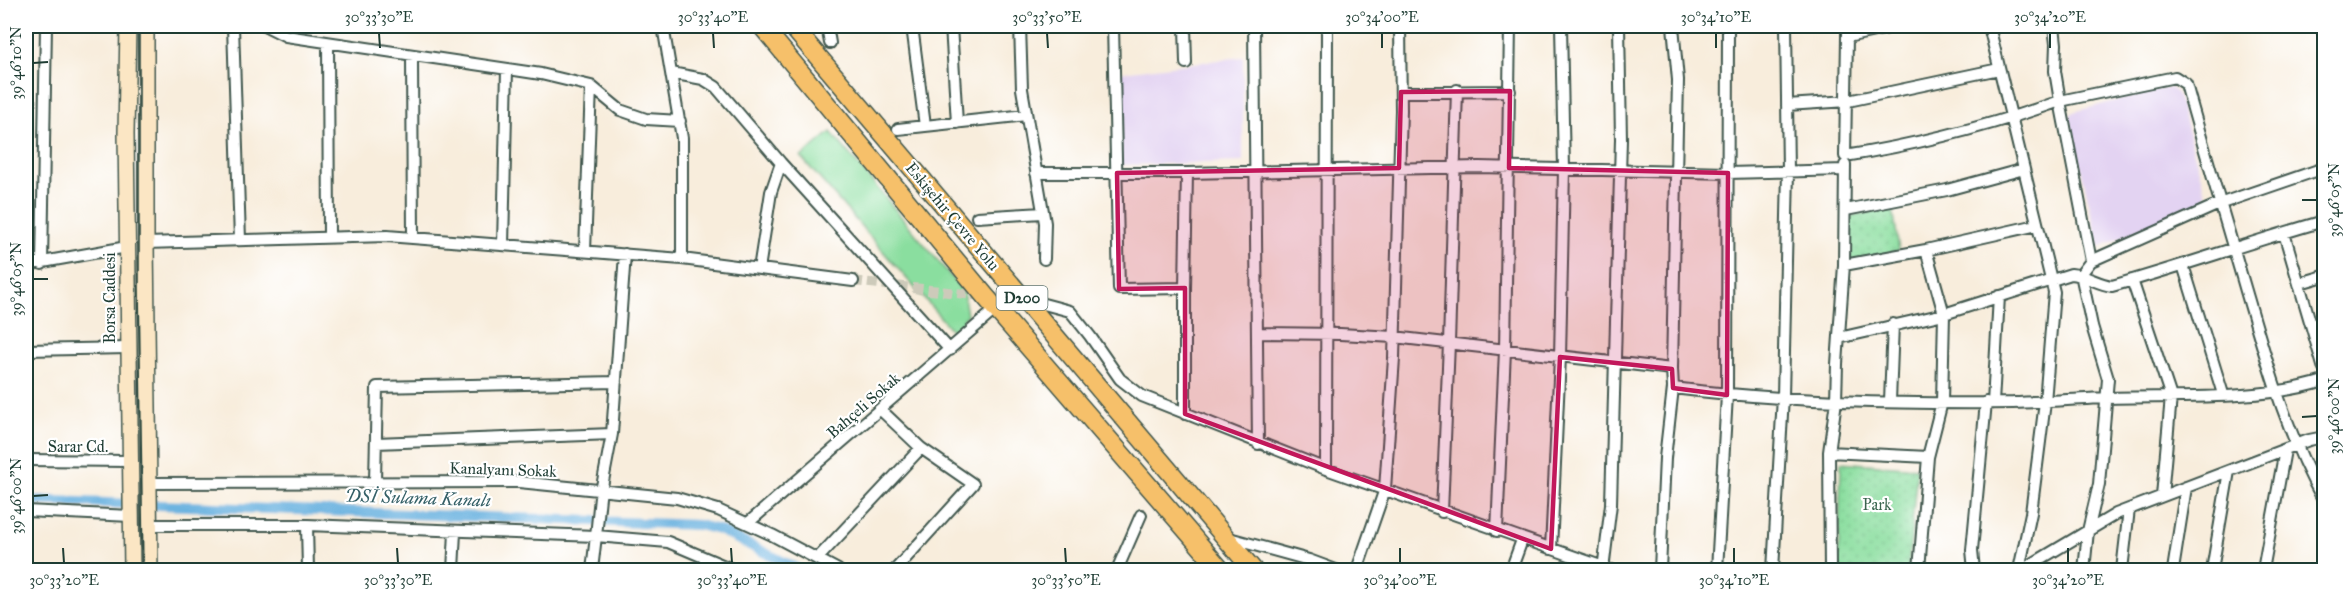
<svg xmlns="http://www.w3.org/2000/svg" width="2350" height="596" font-family="'IM FELL Great Primer',serif">
<style>
.built{fill:#e3d3f2}
.green{fill:#8ade9f;stroke:#548e6a;stroke-width:1.5}
.park{fill:url(#park-dots);stroke:#548e6a;stroke-width:1.5}
.lines{fill:none;stroke-linecap:round;stroke-linejoin:round}
.canal{stroke:#67b1df;stroke-width:10}
.minor-tunnel{stroke:#cdcaba;stroke-width:10;stroke-dasharray:10 5;stroke-linecap:butt}
.minor-casing{stroke:#40574d;stroke-width:14}
.secondary-casing{stroke:#40574d;stroke-width:18}
.trunk-casing{stroke:#40574d;stroke-width:21}
.minor{stroke:#fff;stroke-width:10}
.secondary{stroke:#fbe6c4;stroke-width:15}
.trunk{stroke:#f6c06b;stroke-width:18}
.tram{stroke:#1f3d34;stroke-width:1.5}
.marked{fill:#c2185b;fill-opacity:0.2;stroke:#c2185b;stroke-width:4.5;stroke-linejoin:round}
.ticks{fill:none;stroke:#1f3d34;stroke-width:2}
.labels{text-anchor:middle;stroke-width:4.5;stroke-linejoin:round;paint-order:stroke}
.shield{fill:#fff;stroke:#627771;stroke-width:1.5}
.shield-label{font-size:15px;font-weight:bold;fill:#1f3d34}
.street-label{font-size:16px;fill:#1f3d34;stroke:#fff}
.park-label{font-size:16px;fill:#3a654f;stroke:#fff}
.water-label{font-size:18px;font-style:italic;fill:#356067;stroke:#fff}
.neatline{fill:none;stroke:#1f3d34;stroke-width:2}
.ticks-label{font-size:15px;text-anchor:middle;fill:#1f3d34}
</style>
<defs>
<pattern id="park-dots" width="8" height="8" patternUnits="userSpaceOnUse" patternTransform="scale(1.5)"><rect width="8" height="8" fill="#8ade9f"/><path d="M2 2h.1M6 6h.1" fill="none" stroke="#77bf8a" stroke-width="1.8" stroke-linecap="round"/></pattern>
</defs>
<rect width="100%" height="100%" fill="#fff"/>
<filter id="ink" filterUnits="userSpaceOnUse"><feTurbulence type="fractalNoise" baseFrequency=".0167" numOctaves="2"/><feDisplacementMap in="SourceGraphic" scale="12" xChannelSelector="R" yChannelSelector="G"/><feConvolveMatrix kernelMatrix="1 2 1 2 8 2 1 2 1" color-interpolation-filters="sRGB"/></filter>
<filter id="wash" filterUnits="userSpaceOnUse"><feTurbulence type="fractalNoise" baseFrequency=".008" numOctaves="4" result="noise"/><feDisplacementMap in="SourceGraphic" scale="24" xChannelSelector="R" yChannelSelector="G"/><feGaussianBlur stdDeviation="1.35" result="paint"/><feColorMatrix in="noise" values="0 0 0 0 0 0 0 0 0 0 0 0 0 0 0 0 0 1.4 0 .05"/><feComposite in="paint" operator="in"/></filter>
<g filter="url(#wash)">
<rect width="100%" height="100%" fill="#f8eddc"/>
<path class="built" d="M1243,57V162L1120,165L1115,73Z
M2165,88H2170L2177,93L2206,195L2198,207L2099,247L2069,117L2073,112Z"/>
<path class="green" d="M831,132L963,291L967,315L954,333L801,157Z"/>
<path class="park" d="M1893,208L1899,251L1848,264L1849,216Z
M1841,462L1917,468L1908,570H1838Z"/>
<g class="lines">
<path class="canal" d="M26,500L699,525L719,530L800,570"/>
</g>
</g>
<g filter="url(#ink)">
<g class="lines">
<path class="minor-tunnel" d="M853,281L1025,301"/>
<defs>
<path id="minor" d="M233,26L240,240
M266,26L286,36L541,74L591,86L620,110L646,119L680,121
M663,26L682,138V259
M827,26L830,43
M951,26L957,123
M1020,26L1022,89L1045,223L1044,259
M1113,26L1119,289L1185,288V414
M1185,26L1186,63
M1254,26L1258,444
M1847,26V37L1898,26
M1989,26L2054,292L2045,402L2031,513L2019,570
M2322,26L2324,36
M1847,37L1845,156C1919,144 1990,126 2060,101L2055,71L2056,44L2054,26
M328,43L329,237
M412,56L413,238
M671,73L703,79L716,87L781,163L950,350
M1401,92L1510,91
M1787,105L1848,101L1999,69
M925,126L1026,115
M898,129L925,126L912,26
M1036,173H1187L1479,167L1728,173L1845,170
M1846,210L1947,190L2024,169
M977,217L1043,213
M2284,233L2324,369
M146,243L387,236L682,259L853,281
M503,245L507,69
M1926,250L1944,314L1942,402L1928,457
M585,251L591,86
M2091,261L2060,101L2175,77L2186,84C2205,153 2226,222 2246,291C2267,362 2287,436 2324,501
M42,264L46,26
M26,265L127,247
M1844,265L1926,250L2037,225
M2183,265L2223,394
M759,269L771,192L781,163
M2132,280L2171,397L2162,496
M2300,283L2324,276
M1185,288L1187,173
M1040,303L1070,311L1090,336L1120,379L1142,396L1326,469L1612,570
M1258,333L1340,334L1394,337L1672,369L1673,388L1665,458L1660,570
M1839,338L1944,314L2071,274C2086,275 2097,284 2112,286C2183,266 2253,241 2324,221
M26,350L128,348
M1672,369L1678,80L1673,26
M1673,388C1785,402 1899,404 2013,403C2044,402 2076,399 2108,398C2175,396 2262,401 2324,381
M1890,401L1893,324
M1993,403L1999,296
M881,410L921,448L973,484L895,570
M376,443L612,434
M1829,452L1928,457L1919,570
M26,460L130,461
M1326,469L1327,26
M375,481L377,387L616,382
M150,483L519,482L677,498L718,510L772,535L838,570
M26,511L131,516
M1442,512L1449,343L1457,90
M748,523L996,309
M150,525H307L596,536L600,497L612,434L625,254
M307,525L308,570
M1497,531L1505,350L1510,26
M1229,538L1309,560L1336,570
M1551,549L1560,357L1564,169L1561,26
M817,559L921,448
M453,570L455,532
M592,570L596,536L668,542L734,570
M1117,570L1141,515
M1357,570L1385,489L1394,358L1401,110L1400,26
M1511,570L1522,540
M1603,570L1611,504L1621,139L1619,26
M1717,570L1727,395L1728,26
M1773,570L1783,397L1788,171L1786,26
M1830,570L1829,452L1836,401L1837,364L1844,265L1845,165
M1974,570L1972,550L1986,402
M2022,570L2116,514L2309,440L2324,437
M2084,570L2088,531L2099,484L2108,379L2092,326L2081,274L2091,261L2219,204L2324,168
M2122,570L2129,509
M2173,570L2186,487
M2212,570L2229,471
M2263,570L2285,450
M2321,570L2324,553"/>
<path id="secondary" d="M128,26L126,134L132,570
M146,26V243L150,570"/>
<path id="trunk" d="M762,26L985,296L1221,570
M792,26L1253,570"/>
</defs>
<use href="#minor" class="minor-casing"/>
<use href="#secondary" class="secondary-casing"/>
<use href="#trunk" class="trunk-casing"/>
<use href="#minor" class="minor"/>
<use href="#secondary" class="secondary"/>
<use href="#trunk" class="trunk"/>
<path class="tram" d="M139,26V288L143,570"/>
</g>
</g>
<path class="marked" d="M1510,91L1509,168L1728,173L1727,395L1673,388L1672,369L1560,357L1551,549L1185,414V288L1119,289L1117,173L1399,168L1401,92Z"/>
<path class="ticks" d="M379,33L380,48M713,33L714,48M1047,33L1048,48M1382,33V48M1716,33V48M2050,33V48M33,63L48,62M2302,200H2317M33,279H48M2302,417L2317,416M33,496L48,495M63,548L64,563M397,548L398,563M731,548L732,563M1065,548L1066,563M1400,548V563M1734,548V563M2068,548V563"/>
<g class="labels">
<rect class="shield" x="996.5" y="286" width="51" height="24" rx="4.5"/>
<g class="shield-label">
<text x="1022" y="303">D200</text>
</g>
<g class="street-label">
<text transform="translate(953 216) rotate(50)" y="6">Eskişehir Çevre Yolu</text>
<text transform="translate(109 298) rotate(-90)" y="6">Borsa Caddesi</text>
<text transform="translate(863 405) rotate(-41)" y="6">Bahçeli Sokak</text>
<text x="78" y="452">Sarar Cd.</text>
<text transform="translate(503 469) rotate(2)" y="6">Kanalyanı Sokak</text>
</g>
<g class="park-label">
<text x="1877" y="510">Park</text>
</g>
<g class="water-label">
<text transform="translate(418 498) rotate(2)" y="6">DSİ Sulama Kanalı</text>
</g>
</g>
<rect width="2350" height="596" fill="none" stroke="#fff" stroke-width="66"/>
<rect x="33" y="33" width="2284" height="530" class="neatline"/>
<g class="ticks-label">
<text x="379" y="22">30°33'30"E</text>
<text x="713" y="22">30°33'40"E</text>
<text x="1047" y="22">30°33'50"E</text>
<text x="1382" y="22">30°34'00"E</text>
<text x="1716" y="22">30°34'10"E</text>
<text x="2050" y="22">30°34'20"E</text>
<text transform="translate(16 63) rotate(-90)" y="5">39°46'10"N</text>
<text transform="translate(2334 200) rotate(-90)" y="5">39°46'05"N</text>
<text transform="translate(16 279) rotate(-90)" y="5">39°46'05"N</text>
<text transform="translate(2334 416) rotate(-90)" y="5">39°46'00"N</text>
<text transform="translate(16 496) rotate(-90)" y="5">39°46'00"N</text>
<text x="64" y="585">30°33'20"E</text>
<text x="398" y="585">30°33'30"E</text>
<text x="732" y="585">30°33'40"E</text>
<text x="1066" y="585">30°33'50"E</text>
<text x="1400" y="585">30°34'00"E</text>
<text x="1734" y="585">30°34'10"E</text>
<text x="2068" y="585">30°34'20"E</text>
</g>
</svg>
